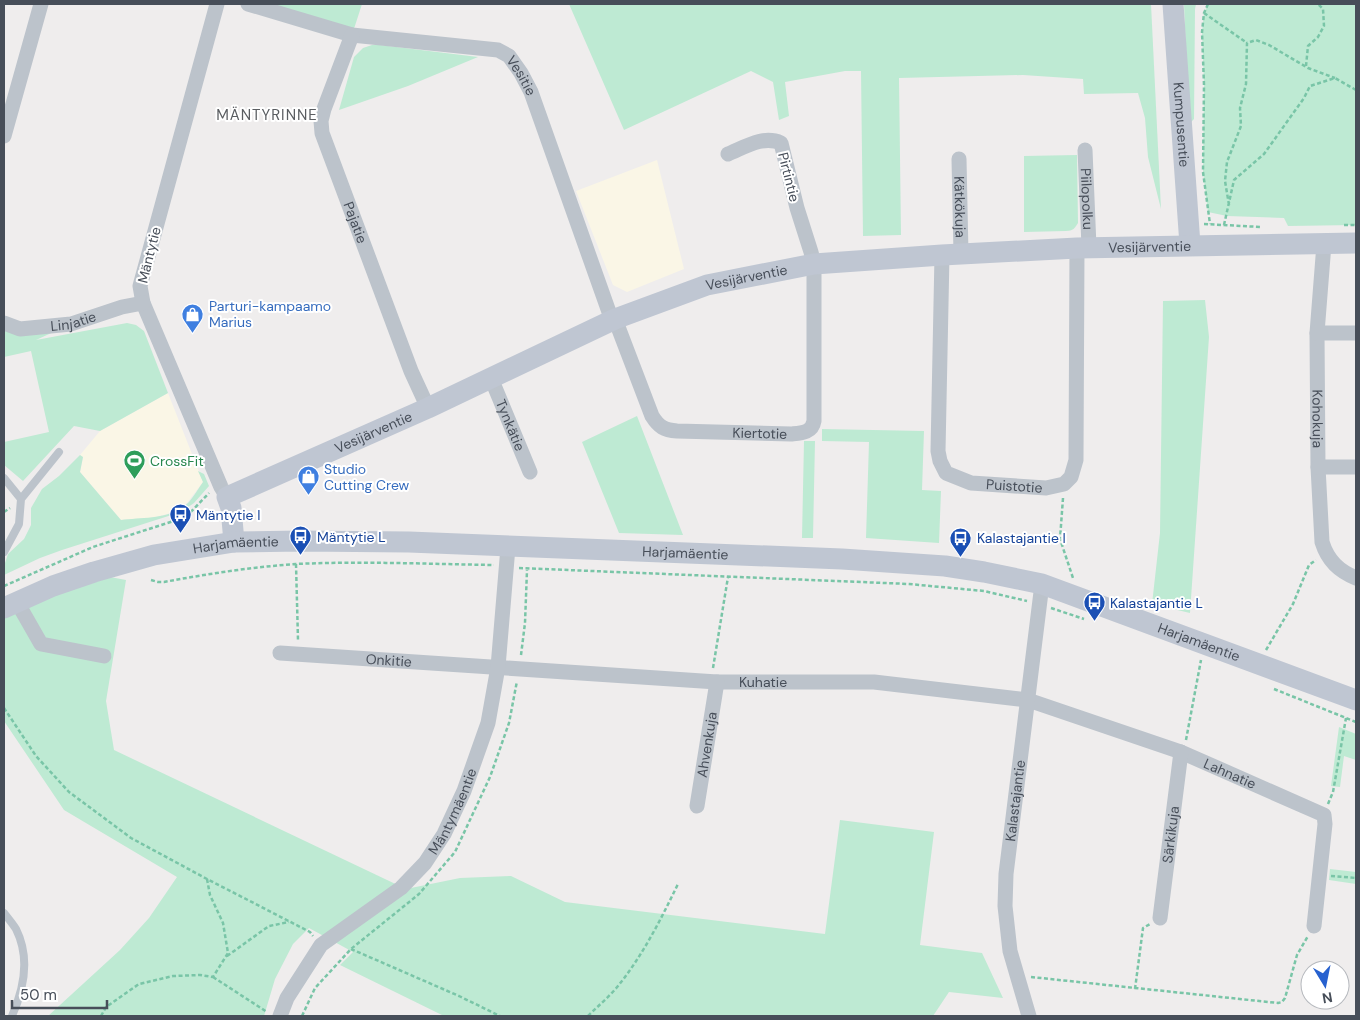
<svg xmlns="http://www.w3.org/2000/svg" width="1360" height="1020" font-family="'DM Sans',sans-serif">
<style>
.commercial{fill:#faf6e6}
.green{fill:#beead3}
.lines{fill:none;stroke-linecap:round;stroke-linejoin:round}
.path{stroke:#79c5a7;stroke-width:2.5;stroke-dasharray:4 2.5;stroke-linecap:butt}
.lane{stroke:#bcc3cb;stroke-width:8}
.street{stroke:#bcc3cb;stroke-width:15}
.secondary{stroke:#bfc6d2;stroke-width:21}
.labels{text-anchor:middle;stroke-width:4;stroke-linejoin:round;paint-order:stroke}
.street-label{font-size:14px;fill:#474e59;stroke:#fff}
.shop-label{font-size:14px;fill:#366cbe;stroke:#fff;text-anchor:start}
.leisure-label{font-size:14px;fill:#27864d;stroke:#fff;text-anchor:start}
.transit-label{font-size:14px;fill:#164399;stroke:#fff;text-anchor:start}
.neighbourhood-label{font-size:15px;letter-spacing:1px;fill:#5a5d61;stroke:#fff}
</style>
<rect width="100%" height="100%" fill="#efeded"/>
<path class="commercial" d="M657,160L684,269L627,292L613,285L576,191Z
M168,393L203,482L187,503L171,513L152,518L121,520L80,472L83,458L80,455L100,431Z"/>
<path class="green" d="M248,4H362L352,35Z
M569,4H1151L1161,209L1148,157L1145,118L1138,93L1084,94L1083,79L1023,75L899,78L901,235L863,236L861,71H845L785,82L789,116L779,120L773,82L751,71L624,130Z
M1184,4H1196L1195,9L1194,119L1189,124Z
M1208,4H1356V225L1288,226L1284,218L1227,216L1208,212L1203,172L1204,85L1202,32L1204,13Z
M372,45H380L478,57L408,86L339,110L354,57L363,48Z
M1077,155L1078,223C1075,228 1073,231 1066,231L1024,232V156Z
M1205,300L1209,337L1190,613L1152,604L1160,533L1163,301Z
M4,323L71,324L36,340L127,323L136,325L144,331L168,393L100,431L74,426L23,481L4,465V442L49,432L31,351L4,357Z
M637,416L683,535L619,533L582,442Z
M822,429L924,431L922,490L941,491L939,543L866,538L869,442L822,441Z
M804,441H815L813,538H802Z
M80,455L83,457L80,472L121,520C143,517 172,520 189,502C194,496 198,489 203,482L198,471L204,474L209,486L194,503L181,512L62,550L40,558L4,575V566L8,554L24,539L31,525V508L42,489L59,476Z
M94,574L126,580L106,701L114,750L406,889L460,878L511,876L565,902L825,934L840,820L934,832L920,945L982,953L1003,998L949,992L933,1016H444L340,965L353,952L309,928L293,944L275,979L264,1016H48L120,950L149,918L177,877L64,810L4,721V608Z
M1339,727L1356,734V760L1344,756L1340,787L1331,786Z
M1330,869L1356,872V884L1329,880Z"/>
<g class="lines">
<path class="path" d="M1208,4L1204,13L1202,32L1204,85L1203,172L1210,224
M1204,13L1247,43
M1306,66L1308,46L1318,37L1324,26L1323,9L1318,4
M1229,205L1225,181L1227,162L1241,126L1240,108L1246,84L1247,43L1256,40L1269,45L1308,68L1335,78
M1204,224L1261,227
M1224,225L1234,180L1264,154L1304,98L1310,86L1335,78L1356,90
M1344,225H1356
M1063,498L1060,539L1073,578
M4,512L10,508
M296,564L298,640
M519,568L909,584L984,591L1027,601
M151,580L158,582H164C207,574 252,567 296,564C362,561 428,564 494,565
M4,586L93,547L186,517L209,493
M1051,608L1084,619
M1266,650L1293,604L1309,565L1316,560
M521,655L525,623L527,570
M713,668L728,577
M1274,689L1356,722
M4,708L36,756L69,792L131,838L207,879L310,932L313,936
M1186,740L1201,660
M1328,804L1333,792L1346,718
M1331,876L1356,878
M351,949L459,996L500,1016
M227,956L269,926L289,922
M213,977L267,1012
M1031,977L1278,1003L1282,1002L1285,998L1297,955L1308,936
M1135,989L1143,928L1150,924
M101,1016L106,1007L139,984L173,976L200,975L213,977L228,953L223,923L210,895L207,879
M302,1016L315,988L351,949L419,894L455,852L490,777L509,723L517,681
M588,1016C598,1006 609,997 618,986C643,955 661,919 678,884"/>
<path class="lane" d="M4,478L21,499L19,524L4,552
M21,499L59,452
M4,913C8,918 13,924 16,929C30,957 24,989 12,1016"/>
<g class="street">
<path d="M217,4L140,286L143,303L221,487L227,497"/>
<path id="s1" d="M248,4L352,35L498,50L509,56L521,73L531,92L609,312L615,319L652,416C659,427 664,430 677,431L791,434C801,433 812,433 814,421V264L811,252L797,208L781,143C763,135 745,147 728,154"/>
<path id="s2" d="M352,35L324,109L321,121L322,133L411,371L428,408"/>
<path d="M4,136L41,4"/>
<path id="s3" d="M1085,150L1089,247"/>
<path id="s4" d="M959,159L961,254"/>
<path id="s5" d="M1324,244L1317,333L1318,467L1322,542C1328,561 1339,571 1356,578"/>
<path id="s6" d="M942,255L938,451L940,461L946,473L971,483L1046,488L1064,484L1071,477L1076,460L1077,248"/>
<path id="s7" d="M4,323L20,329L71,324L122,307L143,303"/>
<path d="M1317,333H1356"/>
<path id="s8" d="M491,378L530,472"/>
<path d="M1318,467H1356"/>
<path d="M17,602L41,644L104,656"/>
<path id="s9" d="M280,653L717,682H874L1028,700L1181,752L1324,815L1325,824L1314,926"/>
<path id="s10" d="M697,806L717,682"/>
<path id="s11" d="M1160,918L1181,752"/>
<path id="s12" d="M280,1016L287,998L321,945L401,888L425,863L444,834L464,791L488,723L498,667L508,547"/>
<path id="s13" d="M1029,1016L1010,951L1005,906L1006,874L1042,584"/>
</g>
<g class="secondary">
<path id="s14" d="M1173,4L1190,245"/>
<path id="s15" d="M234,542L231,508L227,497L428,408L615,319L707,285L814,264L942,255L1077,248L1356,243"/>
<path id="s16" d="M4,608L53,586L94,572L154,555L234,542L301,541L409,542L842,559L945,566L984,572L1042,584L1356,700"/>
</g>
</g>
<defs>
<symbol id="shop-pin" viewBox="-11 -11 22 30"><path d="M0 17L-7.5 6A9.5 9.5 0 1 1 7.5 6Z" fill="#3f7fe0" stroke="#fff"/><path d="M-5-2.5h2.3a2.7 3.5 0 0 1 5.4 0H5L5.5 6h-11ZM-1.5-2.5h3a1.5 2.3 0 0 0-3 0Z" fill="#fff"/></symbol>
<symbol id="stadium-pin" viewBox="-11 -11 22 30"><path d="M0 17L-7.5 6A9.5 9.5 0 1 1 7.5 6Z" fill="#2e9e5b" stroke="#fff"/><path d="M0-5a6.5 5 0 1 0 0 10a6.5 5 0 1 0 0-10ZM-3.5-1.8h7v3.6h-7Z" fill="#fff"/></symbol>
<symbol id="bus-pin" viewBox="-11 -11 22 30"><path d="M0 17L-7.5 6A9.5 9.5 0 1 1 7.5 6Z" fill="#1a4fb4" stroke="#fff"/><path d="M-5-6H5V4H4V6H2V4H-2V6H-4V4H-5ZM-3.5-4V0h7V-4ZM-3.5 1.2v1.5H-2V1.2ZM2 1.2v1.5H3.5V1.2Z" fill="#fff"/></symbol>
</defs>
<g fill-rule="evenodd">
<use href="#shop-pin" x="180" y="302" width="25" height="34"/>
<use href="#stadium-pin" x="122" y="448" width="25" height="34"/>
<use href="#shop-pin" x="296" y="464" width="25" height="34"/>
<use href="#bus-pin" x="168" y="502" width="25" height="34"/>
<use href="#bus-pin" x="288" y="524" width="25" height="34"/>
<use href="#bus-pin" x="948" y="526" width="25" height="34"/>
<use href="#bus-pin" x="1082" y="590" width="25" height="34"/>
</g>
<g class="labels">
<g class="street-label">
<text dy="5" stroke="none"><textPath href="#s1" startOffset="291">Vesitie</textPath></text>
<text dy="5" stroke="none"><textPath href="#s14" startOffset="121">Kumpusentie</textPath></text>
<text transform="translate(789 177) rotate(76)" y="5">Pirtintie</text>
<text dy="5" stroke="none"><textPath href="#s3" startOffset="49">Piilopolku</textPath></text>
<text dy="5" stroke="none"><textPath href="#s4" startOffset="48">Kätkökuja</textPath></text>
<text dy="5" stroke="none"><textPath href="#s2" startOffset="199">Pajatie</textPath></text>
<text dy="5" stroke="none"><textPath href="#s15" startOffset="1016">Vesijärventie</textPath></text>
<text transform="translate(149 255) rotate(-76)" y="5">Mäntytie</text>
<text dy="5" stroke="none"><textPath href="#s15" startOffset="611">Vesijärventie</textPath></text>
<text dy="5" stroke="none"><textPath href="#s7" startOffset="71">Linjatie</textPath></text>
<text dy="5" stroke="none"><textPath href="#s5" startOffset="175">Kohokuja</textPath></text>
<text dy="5" stroke="none"><textPath href="#s8" startOffset="51">Tynkätie</textPath></text>
<text dy="5" stroke="none"><textPath href="#s15" startOffset="206">Vesijärventie</textPath></text>
<text dy="5" stroke="none"><textPath href="#s1" startOffset="770">Kiertotie</textPath></text>
<text dy="5" stroke="none"><textPath href="#s6" startOffset="290">Puistotie</textPath></text>
<text dy="5" stroke="none"><textPath href="#s16" startOffset="242">Harjamäentie</textPath></text>
<text dy="5" stroke="none"><textPath href="#s16" startOffset="692">Harjamäentie</textPath></text>
<text dy="5" stroke="none"><textPath href="#s16" startOffset="1218">Harjamäentie</textPath></text>
<text dy="5" stroke="none"><textPath href="#s9" startOffset="109">Onkitie</textPath></text>
<text dy="5" stroke="none"><textPath href="#s9" startOffset="484">Kuhatie</textPath></text>
<text dy="5" stroke="none"><textPath href="#s10" startOffset="62">Ahvenkuja</textPath></text>
<text dy="5" stroke="none"><textPath href="#s9" startOffset="965">Lahnatie</textPath></text>
<text dy="5" stroke="none"><textPath href="#s13" startOffset="219">Kalastajantie</textPath></text>
<text dy="5" stroke="none"><textPath href="#s12" startOffset="274">Mäntymäentie</textPath></text>
<text dy="5" stroke="none"><textPath href="#s11" startOffset="84">Särkikuja</textPath></text>
</g>
<g class="shop-label">
<text x="209" y="311">Parturi-kampaamo<tspan x="209" dy="16">Marius</tspan></text>
<text x="324" y="474">Studio<tspan x="324" dy="16">Cutting Crew</tspan></text>
</g>
<g class="leisure-label">
<text x="150" y="466">CrossFit</text>
</g>
<g class="transit-label">
<text x="196" y="520">Mäntytie I</text>
<text x="317" y="542">Mäntytie L</text>
<text x="977" y="543">Kalastajantie I</text>
<text x="1110" y="608">Kalastajantie L</text>
</g>
<g class="neighbourhood-label">
<text x="267" y="120">MÄNTYRINNE</text>
</g>
</g>
<rect width="1360" height="1020" fill="none" stroke="#474e59" stroke-width="10"/>
<g transform="translate(1325 985) rotate(170)"><circle r="24" fill="#ffffff" stroke="#b5b8bd"/>
<path d="M0-4L9 19L0 12L-9 19Z" fill="#2761cf"/>
<text y="-8" font-size="14" font-weight="bold" text-anchor="middle" fill="#474e59">N</text>
</g>
<path d="M12 1000v8h95v-8" fill="none" stroke="#474e59" stroke-width="2.5"/>
<text x="20" y="1000" font-size="15" fill="#474e59" stroke="#ffffff" stroke-width="4" paint-order="stroke">50 m</text>
</svg>
